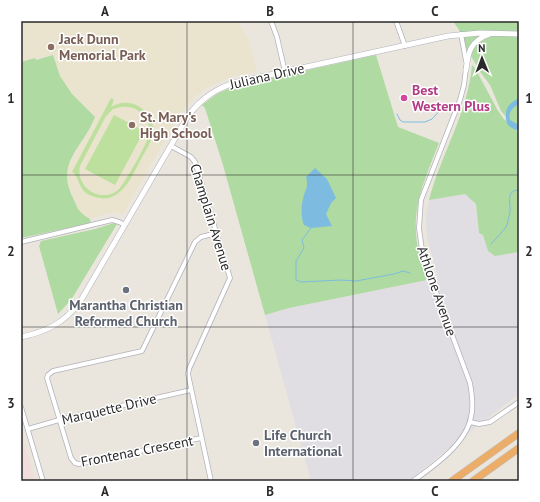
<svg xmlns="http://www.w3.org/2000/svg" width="540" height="502" font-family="'PT Sans',sans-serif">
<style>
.industrial{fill:#e0dde3}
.education{fill:#eae4cf}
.medical{fill:#f0dddc}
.green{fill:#afdaa1}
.pitch{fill:#bee09e;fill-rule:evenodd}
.water{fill:#7dbce0}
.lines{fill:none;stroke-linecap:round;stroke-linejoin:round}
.stream{stroke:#7dbce0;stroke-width:1}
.minor-casing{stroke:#b1b2bc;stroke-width:5.5}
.tertiary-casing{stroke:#b1b2bc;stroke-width:6}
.motorway-casing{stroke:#c3c3c3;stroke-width:8}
.minor{stroke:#fff;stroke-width:4}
.tertiary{stroke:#fff;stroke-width:5}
.motorway{stroke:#ebad68;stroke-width:7}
.grid{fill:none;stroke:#2a2a2a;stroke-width:1;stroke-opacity:0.55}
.education-dot{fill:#8d6e63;stroke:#fff;stroke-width:1.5}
.hotel-dot{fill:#d1479c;stroke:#fff;stroke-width:1.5}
.worship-dot{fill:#6b7280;stroke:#fff;stroke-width:1.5}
.labels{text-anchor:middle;stroke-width:3;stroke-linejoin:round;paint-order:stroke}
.education-label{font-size:14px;font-weight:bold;fill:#785e54;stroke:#fff;text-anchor:start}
.street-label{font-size:14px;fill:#2a2a2a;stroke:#fff}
.hotel-label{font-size:14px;font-weight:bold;fill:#b23c85;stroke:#fff;text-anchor:start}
.worship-label{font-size:14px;font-weight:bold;fill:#5b616d;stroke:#fff}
.neatline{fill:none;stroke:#2a2a2a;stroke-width:1.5}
.grid-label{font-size:13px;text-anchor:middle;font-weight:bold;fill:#2a2a2a}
</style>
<rect width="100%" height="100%" fill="#eae6de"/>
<path class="industrial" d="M465,194L476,204L479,233L483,235L488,251L515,253L519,252V394L450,447L409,481H311L265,315L289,308L438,278L427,237L426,217L429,200Z"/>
<path class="education" d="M21,21H237L249,40L257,72L235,76L219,82L207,88L195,97L181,113L169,133L123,214L112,212L90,219L81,214L68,189L67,168L95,117L72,95L60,76L53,55L21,62Z"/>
<path class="medical" d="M21,433L29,459L35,481H21Z"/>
<path class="green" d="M453,21H519V132L501,111L490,85L481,73L465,46L459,30Z
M53,55L60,76L72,94L95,117C83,148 55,162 73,198C78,209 79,213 90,219L91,223L21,238V62L35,58L36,60Z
M376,55L398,127L439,143C417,198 406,222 427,280L289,308L265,315L223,165L205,108L202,105L217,94L234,86Z
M472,65L475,68L497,109L503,118L519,133V252L495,256L488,251L483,235L479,233L476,204L465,194L429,200C441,154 468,113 472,65Z
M114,223L117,224L71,300L58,314L39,246L41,241L95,229Z"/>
<path class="pitch" d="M111,98L114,100L111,107C116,104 122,102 128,103C142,104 155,118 153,133C151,143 145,152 140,161C131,178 120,205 95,197C76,192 81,177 72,172ZM121,107C129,106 136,108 141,113C147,118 150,125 149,133C148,144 127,178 120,188C104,205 75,189 80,166L106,116L113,109Z
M114,115L144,131L115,185L85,169Z"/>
<path class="water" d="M519,98V104C512,108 508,112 510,120L519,125V131C510,128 505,125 506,115C506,106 511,102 519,98Z
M315,168L327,179L336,198L331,203L326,214L332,226L311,228L304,225C301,219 301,206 303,199C305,189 309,188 306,177Z"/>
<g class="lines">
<path class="stream" d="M397,114L400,120L403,122H425L432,119L444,106
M311,228L302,240L304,248L296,261V280L301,282L341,280L356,281L394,274L403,271L410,273
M491,244C495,239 505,230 507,225C508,221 509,216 510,212C511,203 505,190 519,190"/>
<defs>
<path id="minor" d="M271,21L277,37L285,72
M396,21L405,46
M461,34L466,61
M171,146L191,157L195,162L230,278L189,369L188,374L211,481
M21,242L112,220L119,222L125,225
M21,407L43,481
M470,422L479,424L490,422L519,402
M28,429L59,420L191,390
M201,438L79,464L75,463L71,458L47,378L48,375L53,371L142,351L195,242L201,237L217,233
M413,481C434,466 466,444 471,417C474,406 472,394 470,383L423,257L419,228L421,200L460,100L464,85L466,68"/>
<path id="tertiary" d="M466,70C468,52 470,41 490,34
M21,337C46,332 64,323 80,302L188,116C202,97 219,86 242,81L448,36L480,33L519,34"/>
<path id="motorway" d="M452,481L519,433
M473,481L519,448"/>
</defs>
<use href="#minor" class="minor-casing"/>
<use href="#tertiary" class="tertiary-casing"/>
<use href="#motorway" class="motorway-casing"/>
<use href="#minor" class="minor"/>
<use href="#tertiary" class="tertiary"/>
<use href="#motorway" class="motorway"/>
</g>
<path class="grid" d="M187,21V481M353,21V481M21,175H519M21,327H519"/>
<g class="education-dot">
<circle cx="51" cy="47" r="4"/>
<circle cx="132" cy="125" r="4"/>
</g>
<circle class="hotel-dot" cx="404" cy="98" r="4"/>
<g class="worship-dot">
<circle cx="126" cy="290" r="4"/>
<circle cx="256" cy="443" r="4"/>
</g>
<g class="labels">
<g class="education-label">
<text x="59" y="44">Jack Dunn<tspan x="59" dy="16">Memorial Park</tspan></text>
<text x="140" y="122">St. Mary's<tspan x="140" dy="16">High School</tspan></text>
</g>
<g class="street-label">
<text transform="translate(267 76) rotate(-13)" y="5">Juliana Drive</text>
<text transform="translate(211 217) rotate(73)" y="5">Champlain Avenue</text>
<text transform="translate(437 291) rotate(71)" y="5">Athlone Avenue</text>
<text transform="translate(109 409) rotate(-13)" y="5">Marquette Drive</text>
<text transform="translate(137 451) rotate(-11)" y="5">Frontenac Crescent</text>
</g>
<g class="hotel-label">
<text x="412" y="95">Best<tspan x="412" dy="16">Western Plus</tspan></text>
</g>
<g class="worship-label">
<text x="126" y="310">Marantha Christian<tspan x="126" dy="16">Reformed Church</tspan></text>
<text x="264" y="440" text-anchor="start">Life Church<tspan x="264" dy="16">International</tspan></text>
</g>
</g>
<rect width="540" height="502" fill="none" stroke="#ffffff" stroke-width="44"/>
<g transform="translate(482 58) rotate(359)" stroke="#ffffff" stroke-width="3" paint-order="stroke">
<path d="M0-3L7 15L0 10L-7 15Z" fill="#2a2a2a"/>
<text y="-6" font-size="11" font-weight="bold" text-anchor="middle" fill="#2a2a2a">N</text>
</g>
<rect x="22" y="22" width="496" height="458" class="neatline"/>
<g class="grid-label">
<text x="105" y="16">A</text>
<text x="270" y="16">B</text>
<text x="435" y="16">C</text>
<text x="11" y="103">1</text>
<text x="529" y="103">1</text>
<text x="11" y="256">2</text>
<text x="529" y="256">2</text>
<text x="11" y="408">3</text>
<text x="529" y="408">3</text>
<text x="105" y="496">A</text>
<text x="270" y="496">B</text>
<text x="435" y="496">C</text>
</g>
</svg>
